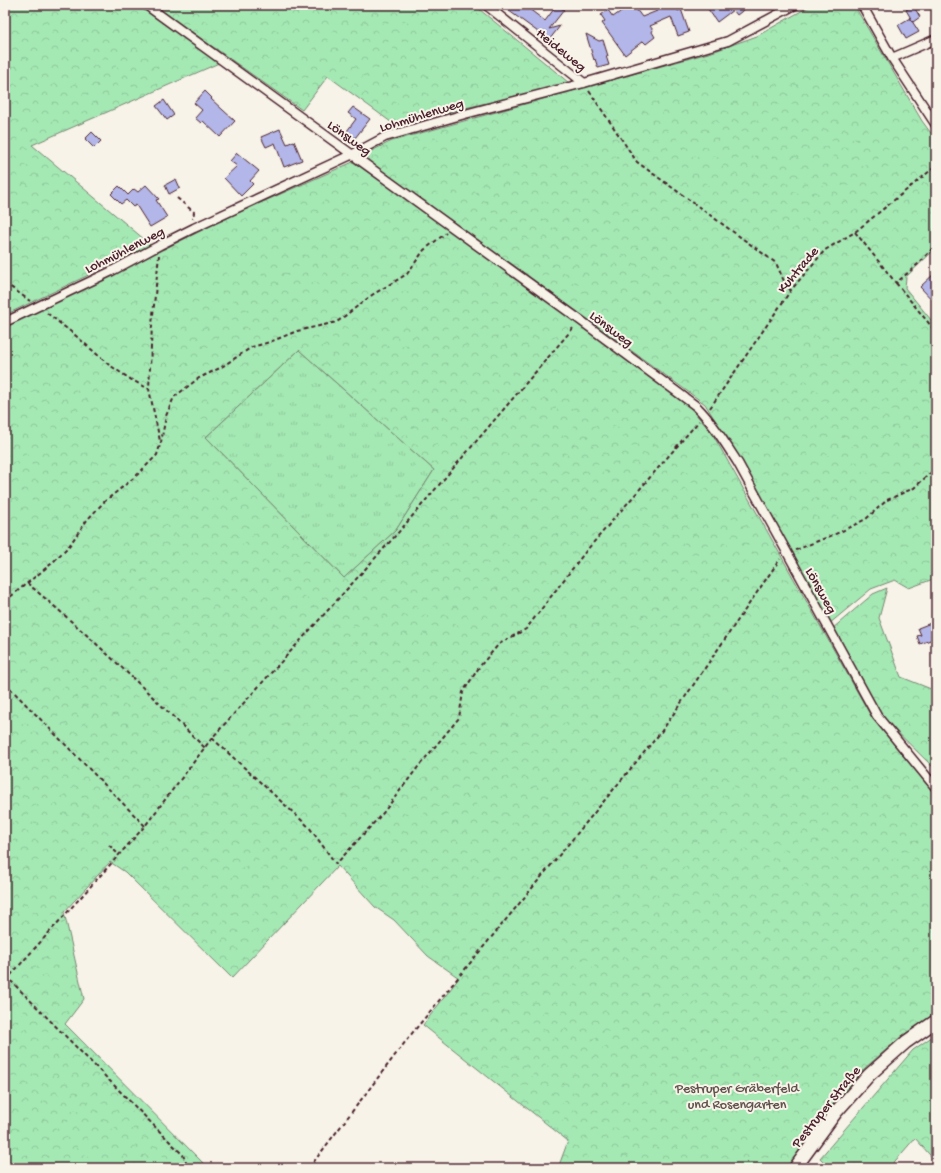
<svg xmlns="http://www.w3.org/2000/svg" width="941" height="1173" font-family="'Gochi Hand',sans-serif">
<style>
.grass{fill:url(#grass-tufts);stroke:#778470}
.forest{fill:url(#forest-crowns);stroke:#778470;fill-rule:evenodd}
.building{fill:#b3b6e8;stroke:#4a1f2b}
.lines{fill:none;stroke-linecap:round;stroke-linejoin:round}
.street-casing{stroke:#4a1f2b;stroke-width:11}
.secondary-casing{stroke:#4a1f2b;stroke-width:15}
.path{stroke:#4a1f2b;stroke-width:2;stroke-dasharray:4 3;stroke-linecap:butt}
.street{stroke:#f7f3e8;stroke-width:8}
.secondary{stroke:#f7f3e8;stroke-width:12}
.labels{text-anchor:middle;stroke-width:4;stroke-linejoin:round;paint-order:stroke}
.street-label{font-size:14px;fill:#4a1f2b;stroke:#f7f3e8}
.park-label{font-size:14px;fill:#60524d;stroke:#f7f3e8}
</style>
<defs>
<pattern id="grass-tufts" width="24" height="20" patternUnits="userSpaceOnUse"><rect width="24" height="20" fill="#a4e9b4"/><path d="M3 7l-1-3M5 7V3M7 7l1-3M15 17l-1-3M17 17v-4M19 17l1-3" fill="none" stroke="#8fc79b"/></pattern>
<pattern id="forest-crowns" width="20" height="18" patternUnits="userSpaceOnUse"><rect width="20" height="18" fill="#a4e9b4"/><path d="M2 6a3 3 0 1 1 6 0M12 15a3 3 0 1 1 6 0" fill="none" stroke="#8fc79b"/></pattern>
</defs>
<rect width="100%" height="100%" fill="#f7f3e8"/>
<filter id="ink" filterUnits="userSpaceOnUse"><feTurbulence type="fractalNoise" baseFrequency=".025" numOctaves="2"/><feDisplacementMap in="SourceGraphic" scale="8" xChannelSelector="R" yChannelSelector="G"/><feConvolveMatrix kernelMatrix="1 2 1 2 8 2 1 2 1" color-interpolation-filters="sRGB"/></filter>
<g filter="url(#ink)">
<path class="grass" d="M299,350L434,470L396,530L344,578L206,437Z"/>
<path class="forest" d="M5,5H140L219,63L32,145L151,245L5,315Z
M154,5H474L556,72L569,83L395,125L328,76L302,110Z
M812,5H854L922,121L936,140V248L906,277L905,288L936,326V578L909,588L895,580L871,589L829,624L740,460L705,404L369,161L367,153L392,141L712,52L757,36Z
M353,162L451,230L689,406L712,433L872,718L936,795V1013L902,1036L865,1068L832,1106L789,1168H558L568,1141L423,1025L459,978L428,956L394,920L375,907L338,866L232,978L125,872L110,862L64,912L84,999L65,1024L208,1168H5V327L158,252L233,215ZM299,350L434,470L396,530L344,578L206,437Z
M887,588L879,618L901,677L936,691V770L879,714L832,629L873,594Z
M936,1034V1162L915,1138L889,1168H830L820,1158L913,1050Z"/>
<path class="building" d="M501,5H524L545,21L557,5L564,10L549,29L560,26L549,40Z
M630,5H633L642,17L657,11L656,5H676L678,11L681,9L689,32L678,36L671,17L650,26L653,30L652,32L655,37L646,44L643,41L625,55L602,23L605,21L601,15L608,10L613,17Z
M713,5H750L737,15L733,10L717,22L708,9Z
M913,5L920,17L913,22L906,10Z
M910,18L919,32L906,39L898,25Z
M586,34L599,41L603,40L608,56H606L609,65L598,68L595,59L594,60Z
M205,91L212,98L211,99L235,121L220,137L203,121L201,123L195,118L202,110L194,103Z
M164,100L174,115L167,120L156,106Z
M353,107L370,119L355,138L347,131L356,119L348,113Z
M280,129L287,144L294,141L302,160L284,167L275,143L266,147L261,137Z
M92,132L101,141L94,148L85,139Z
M237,153L259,171L250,181L253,184L241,196L224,178L237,166L230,161Z
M176,179L180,188L169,194L165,185Z
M146,185L159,199L156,200L167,217L150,227L136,205L133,207L126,200L121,204L111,194L119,186L128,195L134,189L138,192Z
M936,272V304L920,287Z
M936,621V633L931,635L933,639L920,644L917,636L921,635L918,628Z"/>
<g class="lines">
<defs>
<path id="street" d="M146,5L580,320L696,406C713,423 725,443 738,463L877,716L936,788
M486,5L584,83
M862,5L892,58L936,125
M892,58L936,39
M5,322L110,272L160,245L194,228L353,154L385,137L465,114L584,83L728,41L795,5"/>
<path id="secondary" d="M795,1168L836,1112L869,1075L906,1042L936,1021"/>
</defs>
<use href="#street" class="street-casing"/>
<use href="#secondary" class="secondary-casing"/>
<path class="path" d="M589,91L637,162L776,263L787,288L791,290
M177,198L194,212L193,219
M855,232L896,283L917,265L936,245
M159,255L152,325L149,389L160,441
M5,283L30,301
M896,283L936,332
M47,313L75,335L108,364L130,379L149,389
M710,408L791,290L825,250L855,232L936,166
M796,550L840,532L866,519L887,500L914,488L936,468
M27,583C89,635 147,691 205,748
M5,601L51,564L69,546L87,520L104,502L135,477L157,455L161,442L166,416L174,397L199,378L220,368L252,347L270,342L297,331L337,322L372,295L407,274L424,250L446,233
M5,683L145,826
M212,738L309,827L336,864L383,813L418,767L459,718L463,692L480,666L499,644L526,629L586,551L699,421
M109,845L119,855
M5,976L8,978L183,1155L188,1168
M5,980L8,978L145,826L212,738L397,534L574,327
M309,1168L409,1037L661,732L780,559"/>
<use href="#street" class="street"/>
<use href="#secondary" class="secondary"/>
</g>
</g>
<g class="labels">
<g class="street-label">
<text transform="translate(562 49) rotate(39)" y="5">Heideweg</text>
<text transform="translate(421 114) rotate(-17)" y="5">Lohmühlenweg</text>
<text transform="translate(350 137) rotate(36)" y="5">Lönsweg</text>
<text transform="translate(124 249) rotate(-27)" y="5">Lohmühlenweg</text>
<text transform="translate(797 269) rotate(-50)" y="5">Kuhtrade</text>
<text transform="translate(612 328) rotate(37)" y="5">Lönsweg</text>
<text transform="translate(822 590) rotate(61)" y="5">Lönsweg</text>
<text transform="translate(825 1106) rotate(-51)" y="5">Pestruper Straße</text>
</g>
<g class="park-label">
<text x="737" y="1092">Pestruper Gräberfeld<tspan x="737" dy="16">und Rosengarten</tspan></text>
</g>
</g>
<rect width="941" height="1173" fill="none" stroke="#f7f3e8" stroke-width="20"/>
<rect x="10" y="10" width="921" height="1153" fill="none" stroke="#4a1f2b" stroke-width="1.5" filter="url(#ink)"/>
</svg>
